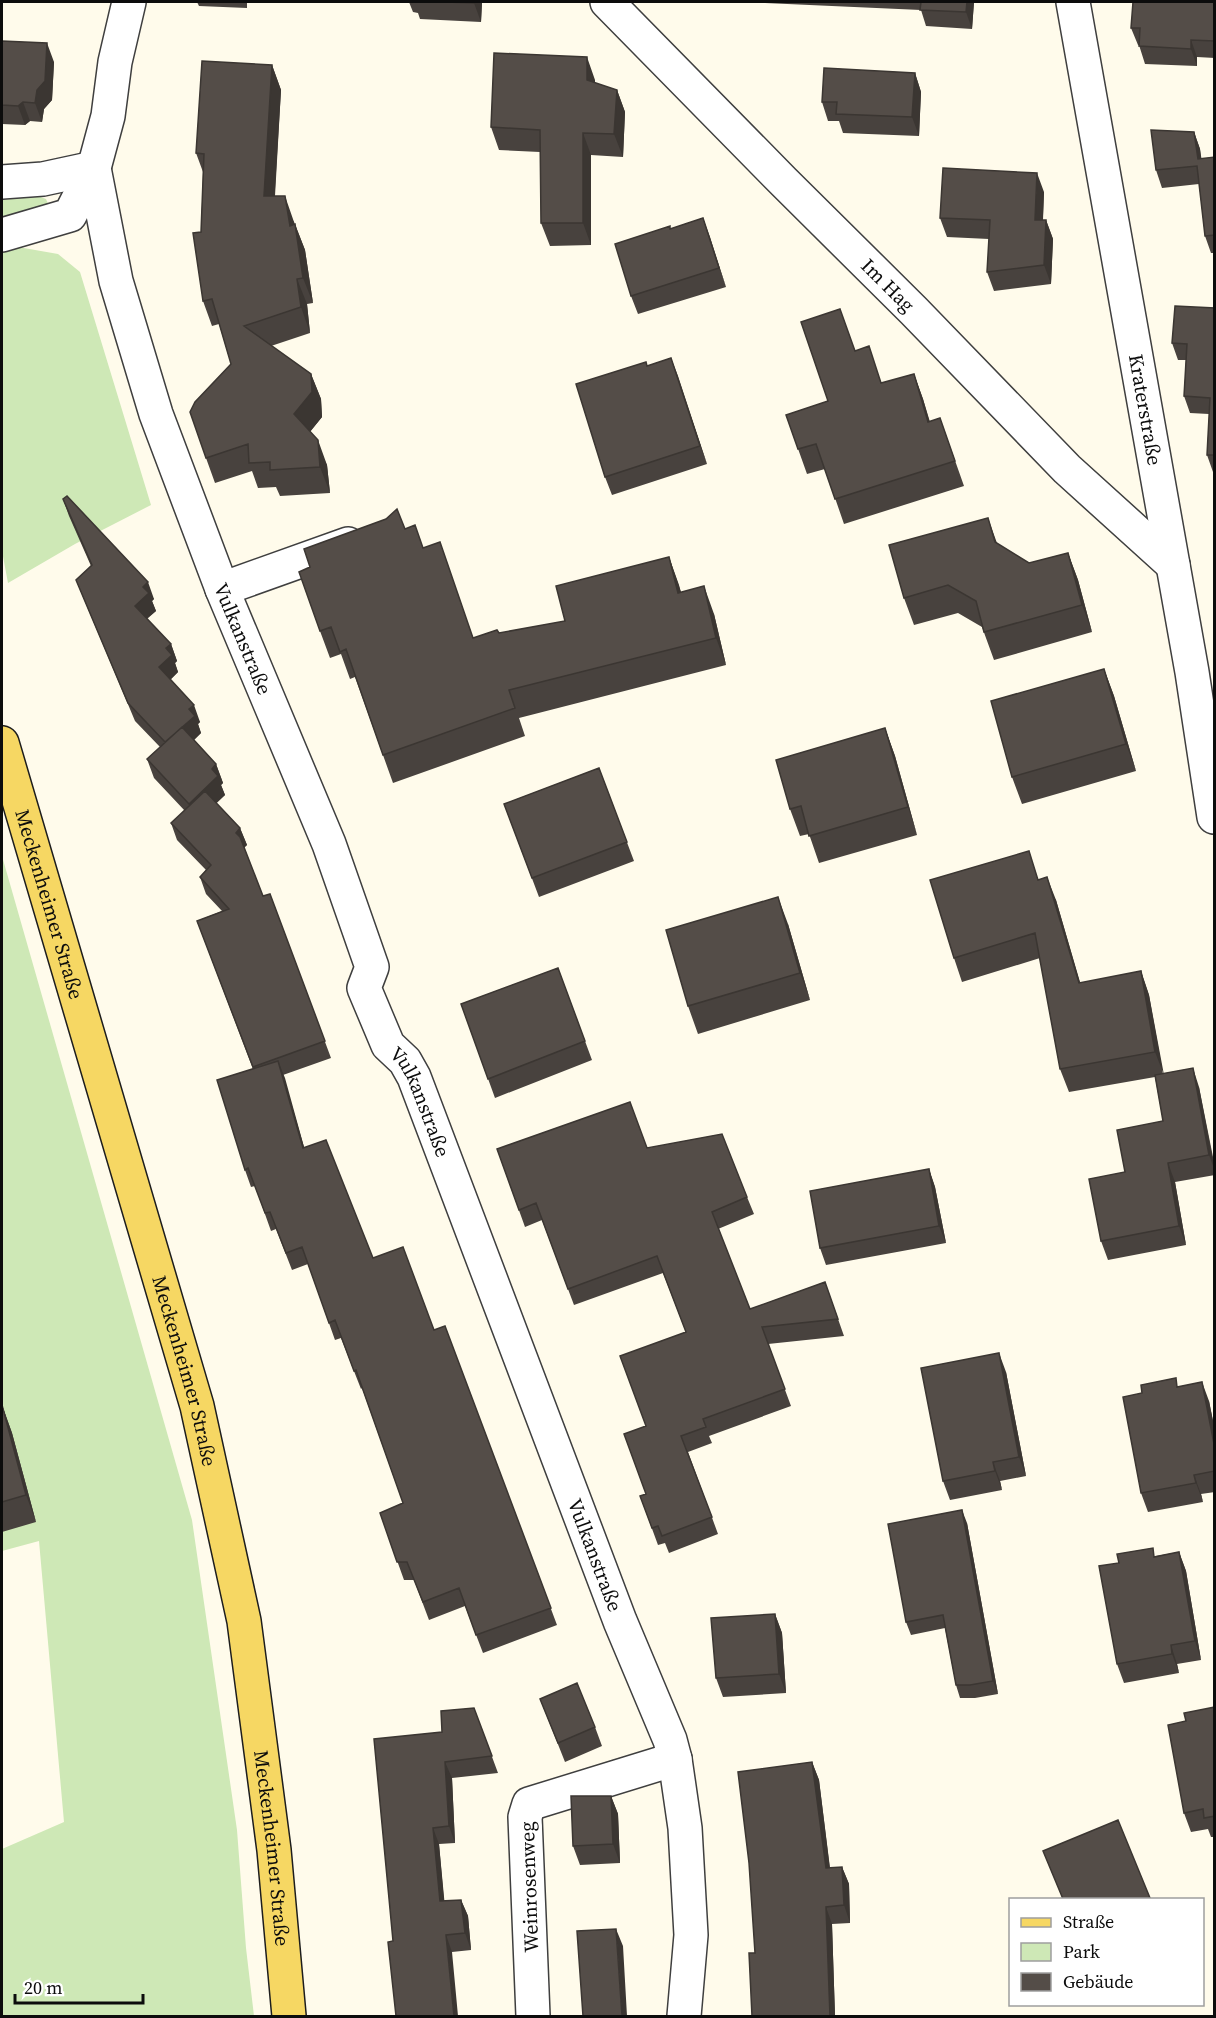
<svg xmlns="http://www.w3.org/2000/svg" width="1216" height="2018" font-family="'Source Serif 4',serif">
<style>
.green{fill:#cee8b6}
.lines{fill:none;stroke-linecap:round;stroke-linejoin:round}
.minor-casing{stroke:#3f3f3f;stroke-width:36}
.major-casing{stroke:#1d1d1d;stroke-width:36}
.minor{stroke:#fff;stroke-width:33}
.major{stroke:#f6d763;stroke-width:33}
.wall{fill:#48423e}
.shaded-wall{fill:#3b3632}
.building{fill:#544d48;stroke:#3b3632;stroke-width:1.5}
.labels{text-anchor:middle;stroke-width:6;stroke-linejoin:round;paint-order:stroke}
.street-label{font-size:20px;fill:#0c0c0c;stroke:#fff}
</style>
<rect width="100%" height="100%" fill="#fffbeb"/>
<path class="green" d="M38,196L46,199L49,206L42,214L2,218V200Z
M18,247L58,254L80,272L151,505L75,544L8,583L2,551V253Z
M2,856L192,1520L237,1830L246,1948L254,2016H2V1849L64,1822L39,1541L2,1551Z"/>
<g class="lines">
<defs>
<g id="minor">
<path id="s1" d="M607,2L783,181L914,311L1067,469L1173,565"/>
<path id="s2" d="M1073,2L1192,672L1214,817"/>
<path id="s3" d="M94,168L116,281L156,414L222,589L329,844L372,967L364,988L388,1045L405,1061L414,1077L620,1621L670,1740L675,1759L685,1828L691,1935L684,2016"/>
<path d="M2,182L43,179L94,168"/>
<path d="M2,235L70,215L94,168L108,116L115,62L129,2"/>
<path d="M222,589L348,544"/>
<path d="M533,2016L525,1817L529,1804L675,1759"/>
</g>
<g id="major">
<path id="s4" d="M2,743L197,1406L244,1621L274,1850L289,2016"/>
</g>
</defs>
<use href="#minor" class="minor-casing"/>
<use href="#major" class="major-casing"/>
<use href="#minor" class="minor"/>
<use href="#major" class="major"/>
</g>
<path class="wall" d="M197,2H247V8L199,6Z
M409,2H482L481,22L420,19L418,13L413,12Z
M764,2H974L972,29L926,26L921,10L765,3Z
M1215,2V58L1197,57V66L1145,64L1139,45H1138L1131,28Z
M2,41L54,62L52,100L44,109L42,122L30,121L25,125L2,124Z
M272,65L281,90L275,196L294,222L305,250L313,303L307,304L310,333L271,346L311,374L321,399L322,417L310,432L327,465L330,493L280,496L276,487L258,488L252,471L215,483L206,458L231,364L219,324L212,326L203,301L201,232L203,172L196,153Z
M915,73L921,92L919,136L843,133L839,121H828L822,102Z
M595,80V83L617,90L625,112L623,157L591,155V245L550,246L541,223L540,152L499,150L491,127Z
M1194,132L1200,149L1201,159L1215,157V253H1211L1205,236L1199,184L1162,188L1156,170Z
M1044,192L1043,220H1046L1053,239L1051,284L994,291L987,272L989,239L947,237L940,218Z
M703,218L726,287L638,314L631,296L670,229Z
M1215,308V472H1213L1207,455L1209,414L1190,413L1184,396L1186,360H1178L1172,343Z
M855,351L882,383L914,374L923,399L930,422L940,418L964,486L844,524L825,469L807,474L786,415L828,401Z
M671,358L707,464L612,495L605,477L647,366Z
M63,499L154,599L152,601L156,611L147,619L171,644L177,661L175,663L178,672L170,680L200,722L198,724L201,733L194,740L216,764L223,783L221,785L225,795L216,803L240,828L247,845L244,847L263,896L270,894L331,1058L283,1075L304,1147L373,1258L434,1330L445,1326L557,1625L483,1653L465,1606L429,1620L414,1580H404L380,1513L403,1503L362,1388L361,1389L341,1338L335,1340L308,1264L292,1270L276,1229L271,1231L255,1186L251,1187L245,1170L253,1069L197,921L222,911L206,894L200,877L206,870L177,840L171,823L185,811L154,778L147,759L160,747L135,721L83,597L76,580L91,566L69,516Z
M405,529L423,548L473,638L565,621L669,557L681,592L714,614L726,665L519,718L525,736L393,783L355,677L350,679L341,654L330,658L320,631L310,567Z
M997,544L1029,563L1068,553L1078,580L1092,632L994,660L982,627L958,613L914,625L904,598Z
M1104,669L1114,696L1136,771L1022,804L1012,777Z
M885,728L895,756L917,835L819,863L809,834L800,836L790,809Z
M599,768L634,861L539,897L504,804Z
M1039,880L1056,900L1080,983L1141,971L1149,995L1163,1074L1199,1087L1215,1167V1175L1175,1182L1186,1245L1108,1260L1101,1241L1125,1172L1163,1121L1155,1077L1069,1092L1060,1069L1040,958L962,982L954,958Z
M788,924L810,1000L698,1034L688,1006Z
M558,968L592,1060L495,1098L461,1004Z
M647,1148L747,1197L754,1214L718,1229L750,1309L825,1282L844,1336L768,1344L791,1406L709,1436L712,1443L688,1452L718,1534L669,1553L665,1543L658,1545L640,1496L646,1494V1426L686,1332L663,1273L574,1305L542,1220L525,1227L497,1149Z
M929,1169L935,1187L946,1243L826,1265L820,1248Z
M1006,1372L1026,1476L1000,1481L1002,1490L950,1500L943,1481Z
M1179,1386L1209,1401L1215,1431V1492L1201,1494L1203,1502L1148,1512L1141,1493Z
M2,1405L12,1433L36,1522L2,1532Z
M967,1523L998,1694L975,1698H960L956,1685L945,1628L911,1635L906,1622Z
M1179,1552L1186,1571L1201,1660L1177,1664L1179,1673L1124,1683L1117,1664L1156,1556Z
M775,1614L782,1633L786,1693L723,1697L716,1678Z
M540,1699L595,1727L602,1746L565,1762Z
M1215,1707V1837H1211L1208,1829L1191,1832L1184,1813L1186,1721Z
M474,1708L498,1773L452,1778L455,1843L439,1844L444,1901L461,1900L468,1916L471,1950L452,1952L393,1941L442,1732Z
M812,1762L819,1780L830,1868L842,1867L849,1884L850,1923L832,1924L835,2016H752L755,1953Z
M611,1796L618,1814L620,1863L580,1865L573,1846Z"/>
<path class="shaded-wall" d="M474,2H482L481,22L474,3Z
M967,2H974L972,29L966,12Z
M1191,40L1197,57V66L1191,49Z
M47,43L54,62L52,100L44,109L42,122L35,103L37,90Z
M587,57L595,80V102L587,80Z
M272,65L281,90L273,222L264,196Z
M915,73L921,92L919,136L912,117Z
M617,90L625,112L623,157L614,134Z
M23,102L30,121L25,125L18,106Z
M1194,132L1200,149L1204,176L1198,159Z
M583,133L591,155V245L583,223Z
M1037,173L1044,192L1042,239L1035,220Z
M285,196L294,222L299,251L290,226Z
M703,218L710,237L726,287L719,268Z
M1046,220L1053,239L1051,284L1044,265Z
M295,224L305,250L313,303L303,278Z
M297,279L307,304L310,333L301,307Z
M671,358L678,376L707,464L700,446Z
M311,374L321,399L322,417L303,440L294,414Z
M914,374L923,399L937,448L928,422Z
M318,440L327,465L330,493L320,467Z
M988,518L998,546L995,542Z
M1068,553L1078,580L1092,632L1082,605Z
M669,557L679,585L688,620L678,593Z
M148,582L154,599L152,601L156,611L141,623L135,606L143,587Z
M704,586L714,614L726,665L716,638Z
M171,644L177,661L175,663L178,672L165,685L159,667L166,648Z
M1104,669L1114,696L1136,771L1126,744Z
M194,705L200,722L198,724L201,733L172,761L166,743L189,709Z
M885,728L895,756L917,835L908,807Z
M216,764L223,783L221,785L225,795L196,823L189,804L212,769Z
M240,828L247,845L242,850L236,833Z
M1047,877L1056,900L1087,1006L1079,983Z
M778,897L788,924L810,1000L800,973Z
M1141,971L1149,995L1164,1075L1155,1052Z
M278,1061L285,1078L309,1165L303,1148Z
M1193,1068L1199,1087L1215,1171L1209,1155Z
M1168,1163L1175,1182L1186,1245L1179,1226Z
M929,1169L935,1187L946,1243L939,1226Z
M999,1353L1006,1372L1026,1476L1019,1457Z
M1202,1382L1209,1401L1215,1431V1449Z
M2,1405L12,1433L36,1522L26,1495Z
M993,1462L1000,1481L1002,1490L995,1471Z
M1194,1475L1201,1494L1203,1502L1196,1483Z
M962,1510L967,1523L998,1694L993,1681Z
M1179,1552L1186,1571L1201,1660L1195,1641Z
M775,1614L782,1633L786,1693L779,1674Z
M1171,1645L1177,1664L1179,1673L1172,1654Z
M445,1762L452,1778L455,1843L449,1826Z
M812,1762L819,1780L832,1886L826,1868Z
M611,1796L618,1814L620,1863L613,1844Z
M433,1828L439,1844L446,1918L440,1901Z
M842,1867L849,1884L850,1923L844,1905Z
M461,1900L468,1916L471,1950L465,1933Z
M826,1907L832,1924L835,2016H830Z
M616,1929L623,1946L627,2016H622Z
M446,1935L452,1952L458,2016H454Z"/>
<path class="building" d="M445,2H474V3Z
M921,2H967L966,12L920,10Z
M1133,2H1215V41L1191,40V49L1139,46L1140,28H1131Z
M2,41L47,43L45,81L37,90L35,103L23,102L18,106L2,105Z
M494,53L587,57V80L617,90L614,134L583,133V223H541L540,130L491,127Z
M202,61L272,65L264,196H285L290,226L295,224L303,278L297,279L301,307L244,326L311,374L312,392L294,414L318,440L320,467L270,470V462L249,463L248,444L206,458L190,412L195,402L231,364L212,299L203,301L193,233L201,232L204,154L196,153Z
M824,68L915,73L912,117L836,114L837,102H822Z
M1151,130L1194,132L1198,159L1215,157V235L1205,236L1197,166L1156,170Z
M943,168L1037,173L1035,220H1046L1044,265L987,272L990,220L940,218Z
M703,218L719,268L631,296L615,244L670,226V229Z
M1175,306L1215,308V455H1207L1210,398L1184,396L1187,344L1172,343Z
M840,309L855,351L869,346L881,383L914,374L928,422L940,418L955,461L835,499L816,444L798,449L786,415L828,401L801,322Z
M671,358L700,446L605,477L576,384L646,362L647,366Z
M67,496L148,582L143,587L149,593L135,606L171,644L166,648L172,655L159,667L194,705L189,709L195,716L165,742L128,703L76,580L92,565L63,499Z
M397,509L405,529L415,525L423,548L440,542L473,638L497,630L499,633L565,621L556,586L669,557L678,593L704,586L716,638L509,690L515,708L383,755L346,649L340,652L331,627L320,631L299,572L310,567L304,549L386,519Z
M988,518L995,542L1029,563L1068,553L1082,605L984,632L976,601L948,585L904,598L889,545Z
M1104,669L1126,744L1012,777L991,701Z
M182,727L216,764L212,769L218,776L189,804L147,759Z
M885,728L908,807L809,836L801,806L790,809L776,760Z
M599,768L627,842L532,878L504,804Z
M205,791L240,828L236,833L240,837L263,896L270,894L325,1041L253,1067L197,921L229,909L200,877L211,865L171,823Z
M1029,851L1038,880L1047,877L1079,983L1141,971L1155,1052L1060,1069L1035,933L954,958L930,880Z
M778,897L800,973L688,1006L666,930Z
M558,968L585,1041L488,1079L461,1004Z
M278,1061L303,1148L326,1140L373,1258L403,1247L434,1330L445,1326L551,1608L476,1635L459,1588L423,1602L407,1562H397L380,1513L403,1503L356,1370L354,1371L335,1320L329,1323L302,1247L286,1253L270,1212L265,1213L248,1168L245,1170L217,1080Z
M1193,1068L1209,1155L1168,1163L1179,1226L1101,1241L1089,1179L1125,1172L1117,1130L1163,1121L1155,1075Z
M630,1102L647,1148L722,1134L747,1197L712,1212L750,1309L825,1282L838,1319L762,1327L785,1389L703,1419L706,1427L681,1436L712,1517L662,1536L658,1526L652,1528L640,1496L646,1494L624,1434L646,1426L620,1356L686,1332L657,1256L568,1289L536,1203L519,1210L497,1149Z
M929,1169L939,1226L820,1248L810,1191Z
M999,1353L1019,1457L993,1462L995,1471L943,1481L921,1368Z
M1176,1378L1177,1387L1202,1382L1215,1449V1471L1194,1475L1196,1483L1141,1493L1123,1397L1142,1393L1141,1385Z
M2,1405L26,1495L2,1502Z
M962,1510L993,1681L970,1685H956L943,1615L906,1622L888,1524Z
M1153,1548L1154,1557L1179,1552L1195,1641L1171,1645L1172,1654L1117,1664L1099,1566L1119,1563L1117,1554Z
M775,1614L779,1674L716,1678L711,1618Z
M577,1683L595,1727L558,1743L540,1699Z
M1215,1707V1816L1204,1818L1203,1809L1184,1813L1168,1725L1186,1721L1184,1713Z
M474,1708L492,1756L445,1762L449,1826L433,1828L440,1901L461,1900L465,1933L446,1935L454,2016H396L388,1942L393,1941L374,1739L442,1732L441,1711Z
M812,1762L826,1868L842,1867L844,1905L826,1907L830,2016H752L749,1953H755L749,1863L738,1772Z
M571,1796H611L613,1844L573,1846Z
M1118,1820L1150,1898L1146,1899H1063L1043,1851Z
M616,1929L622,2016H583L577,1931Z"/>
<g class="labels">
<g class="street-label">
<text dy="7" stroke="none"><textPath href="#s1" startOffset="399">Im Hag</textPath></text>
<text dy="7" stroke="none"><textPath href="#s2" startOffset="414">Kraterstraße</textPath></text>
<text dy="7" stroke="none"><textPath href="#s3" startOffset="495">Vulkanstraße</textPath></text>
<text dy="7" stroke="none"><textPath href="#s4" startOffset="168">Meckenheimer Straße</textPath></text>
<text dy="7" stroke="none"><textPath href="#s3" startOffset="999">Vulkanstraße</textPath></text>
<text dy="7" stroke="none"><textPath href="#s4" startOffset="654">Meckenheimer Straße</textPath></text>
<text dy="7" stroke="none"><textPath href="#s3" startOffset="1485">Vulkanstraße</textPath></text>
<text dy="7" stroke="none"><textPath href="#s4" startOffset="1140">Meckenheimer Straße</textPath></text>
<text transform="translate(529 1887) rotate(-92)" y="7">Weinrosenweg</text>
</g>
</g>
<rect width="1216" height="2018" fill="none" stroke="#0c0c0c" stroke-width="6"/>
<rect x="1009" y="1898" width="195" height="108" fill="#ffffff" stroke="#9e9e9e" stroke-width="1.5"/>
<rect x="1021" y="1918" width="30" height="9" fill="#f6d763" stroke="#9e9e9e" stroke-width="1.5"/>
<text x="1063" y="1928" font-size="18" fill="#0c0c0c">Straße</text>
<rect x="1021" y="1943" width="30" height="18" fill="#cee8b6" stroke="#9e9e9e" stroke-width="1.5"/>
<text x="1063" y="1958" font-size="18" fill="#0c0c0c">Park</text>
<rect x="1021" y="1973" width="30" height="18" fill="#544d48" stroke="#9e9e9e" stroke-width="1.5"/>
<text x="1063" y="1988" font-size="18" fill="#0c0c0c">Gebäude</text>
<path d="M15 1994v9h128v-9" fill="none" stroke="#0c0c0c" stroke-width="3"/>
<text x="24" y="1994" font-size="18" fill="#0c0c0c" stroke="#ffffff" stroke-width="4.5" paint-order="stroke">20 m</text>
</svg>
